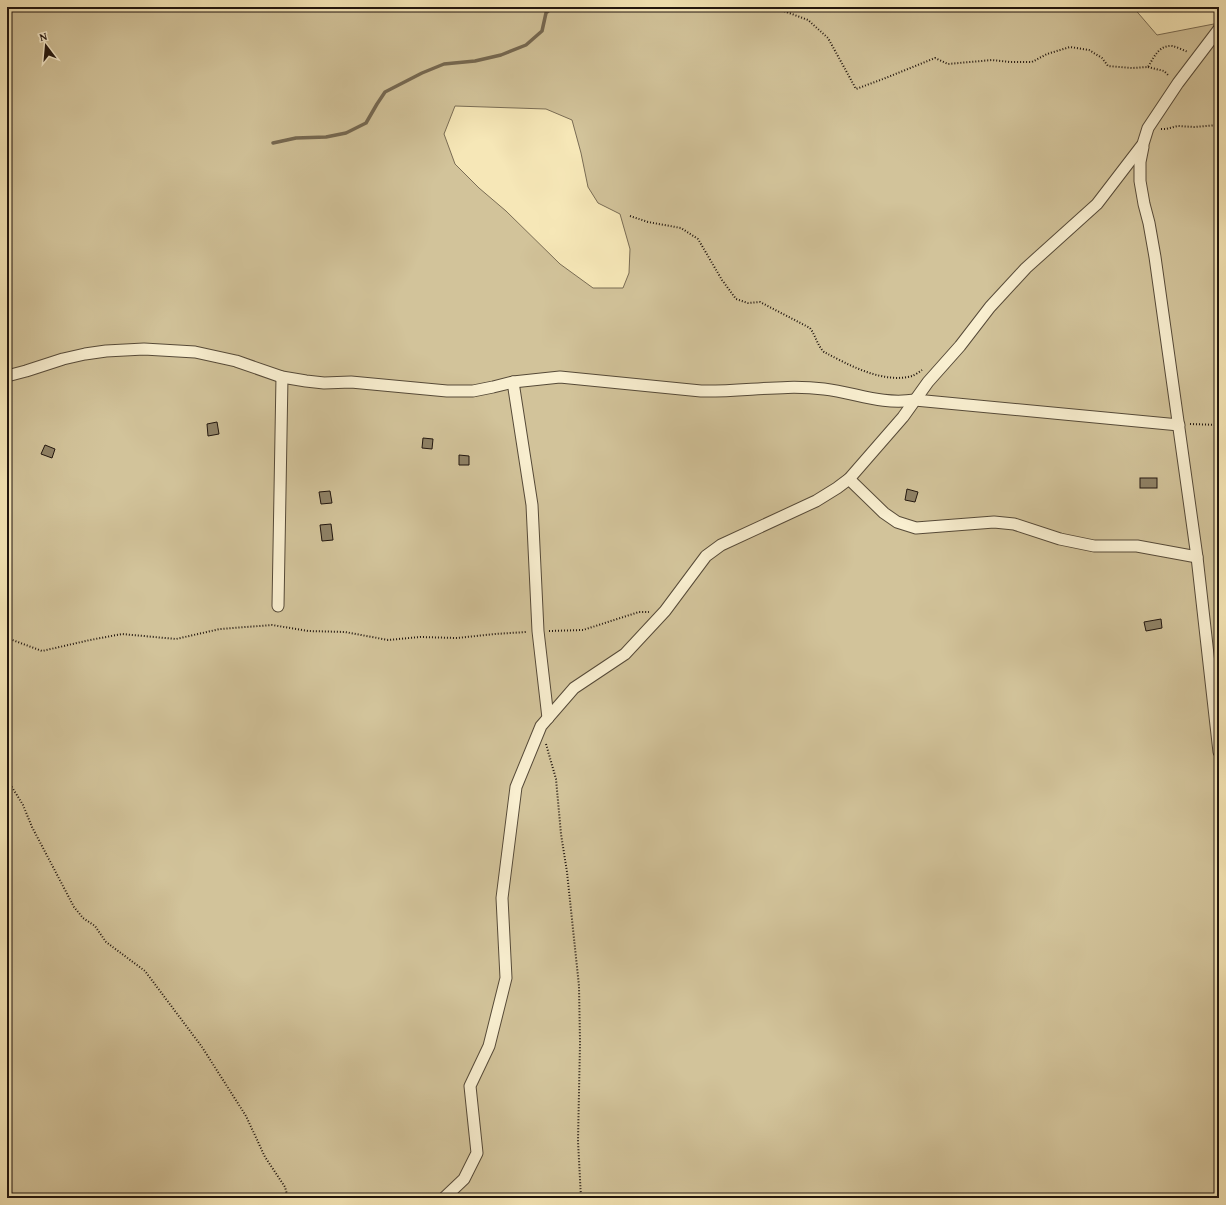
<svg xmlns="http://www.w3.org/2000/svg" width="1226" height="1205" viewBox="0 0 1226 1205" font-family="'Gentium Book Plus',serif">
  <rect width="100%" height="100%" fill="#f6e7b7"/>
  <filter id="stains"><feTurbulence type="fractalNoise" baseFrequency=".005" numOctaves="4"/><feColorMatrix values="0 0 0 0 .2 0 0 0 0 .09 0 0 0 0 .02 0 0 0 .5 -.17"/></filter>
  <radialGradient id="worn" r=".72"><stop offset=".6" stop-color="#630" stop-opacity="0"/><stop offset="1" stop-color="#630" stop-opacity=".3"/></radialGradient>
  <path fill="#d2c39a" stroke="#796c54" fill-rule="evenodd" d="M7 7H1133L1157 35 1219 23V1198H7ZM455 106 546 109 572 120 581 153 588 187 598 203 620 214 630 249 629 273 623 288H593L560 264 506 211 479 188 455 164 444 134Z"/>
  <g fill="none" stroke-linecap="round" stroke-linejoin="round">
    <path stroke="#756851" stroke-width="3.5" d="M273 143 296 138 326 137 346 133 366 123 377 104 385 92 422 73 444 64 475 61 501 55 526 45 542 31 546 13 553 7"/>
  </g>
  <g fill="#8f8266" stroke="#20150e">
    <path d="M217 422 219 434 208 436 207 424Z"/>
    <path d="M423 438 433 439 432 449 422 448Z"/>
    <path d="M45 445 55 449 52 458 41 454Z"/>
    <path d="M459 455 469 456V465H459Z"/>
    <rect x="1140" y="478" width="17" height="10"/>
    <path d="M907 489 918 492 915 502 905 500Z"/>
    <path d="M330 491 332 503 321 504 319 492Z"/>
    <path d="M331 524 333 540 322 541 320 525Z"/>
    <path d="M1161 619 1162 628 1146 631 1144 622Z"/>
  </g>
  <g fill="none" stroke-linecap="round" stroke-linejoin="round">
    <g stroke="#564a38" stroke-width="13">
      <g id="street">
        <path d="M1143 147 1140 162V181L1144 204 1149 223 1155 257 1197 557 1219 752"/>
        <path d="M7 376 26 371 63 359 85 354 106 351 144 349 195 352 236 361 282 377 306 381 324 383 351 382 447 391H473L493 387 513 382 560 377 701 391C742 392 783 384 824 389 857 393 880 405 915 400L1179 425"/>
        <path d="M513 382 532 505 538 631 548 718"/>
        <path d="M849 479 884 513 897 522 916 528 994 522 1014 524 1060 539 1094 546H1137L1197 557"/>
        <path d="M278 606 282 377"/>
        <path d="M444 1198 464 1179 477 1153 470 1086 489 1046 506 978 502 898 516 787 541 726 574 688 625 654 665 611 706 556 721 545 816 501 837 488 849 479 903 417 928 382 960 346 990 307 1026 268 1097 204 1143 144 1148 128 1178 83 1219 29"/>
      </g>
    </g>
    <g stroke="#20150e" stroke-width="2" stroke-dasharray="1 2" stroke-linecap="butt">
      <path d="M773 7 808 20 828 38 856 89 883 79 935 58 948 64 992 60 1010 62H1032L1047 54 1070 47 1089 50 1102 58 1108 66 1132 68 1148 67C1154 57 1159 45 1172 46 1177 47 1183 50 1188 52"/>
      <path d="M1148 67 1164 71 1169 76"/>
      <path d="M1161 129H1166L1178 126 1194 127 1219 125"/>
      <path d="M630 216 648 222 681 228 698 239 722 280 736 299 748 303 760 302 810 328C816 336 817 345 824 352 849 365 883 384 912 376 915 375 919 372 922 370"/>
      <path d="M1190 424 1219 425"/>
      <path d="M549 631 583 630 639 612H649"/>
      <path d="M7 638 42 651 90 640 122 634 176 639 220 629 272 625 308 631 345 632 388 640 420 637 457 638 495 634 526 632"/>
      <path d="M546 744 556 779 561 834 567 872 579 986 580 1043 578 1141 581 1198"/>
      <path d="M7 779 23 805 32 827 74 907 83 918 95 926 106 942 145 971 202 1047 246 1116 265 1157 285 1187 288 1198"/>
    </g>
    <use href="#street" stroke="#f9efd0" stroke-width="11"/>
  </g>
  <rect width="1226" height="1205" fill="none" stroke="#f6e7b7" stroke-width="24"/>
  <rect x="8" y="8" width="1210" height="1189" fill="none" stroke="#20150e" stroke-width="2"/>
  <rect x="12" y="12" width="1202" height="1181" fill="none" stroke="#20150e"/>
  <g transform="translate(46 46) rotate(344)" stroke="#f9efd0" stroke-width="3" paint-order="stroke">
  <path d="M0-3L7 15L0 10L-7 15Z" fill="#20150e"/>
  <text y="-6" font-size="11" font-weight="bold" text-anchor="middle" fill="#20150e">N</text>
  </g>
  <rect width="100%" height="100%" filter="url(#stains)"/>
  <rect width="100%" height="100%" fill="url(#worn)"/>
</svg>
